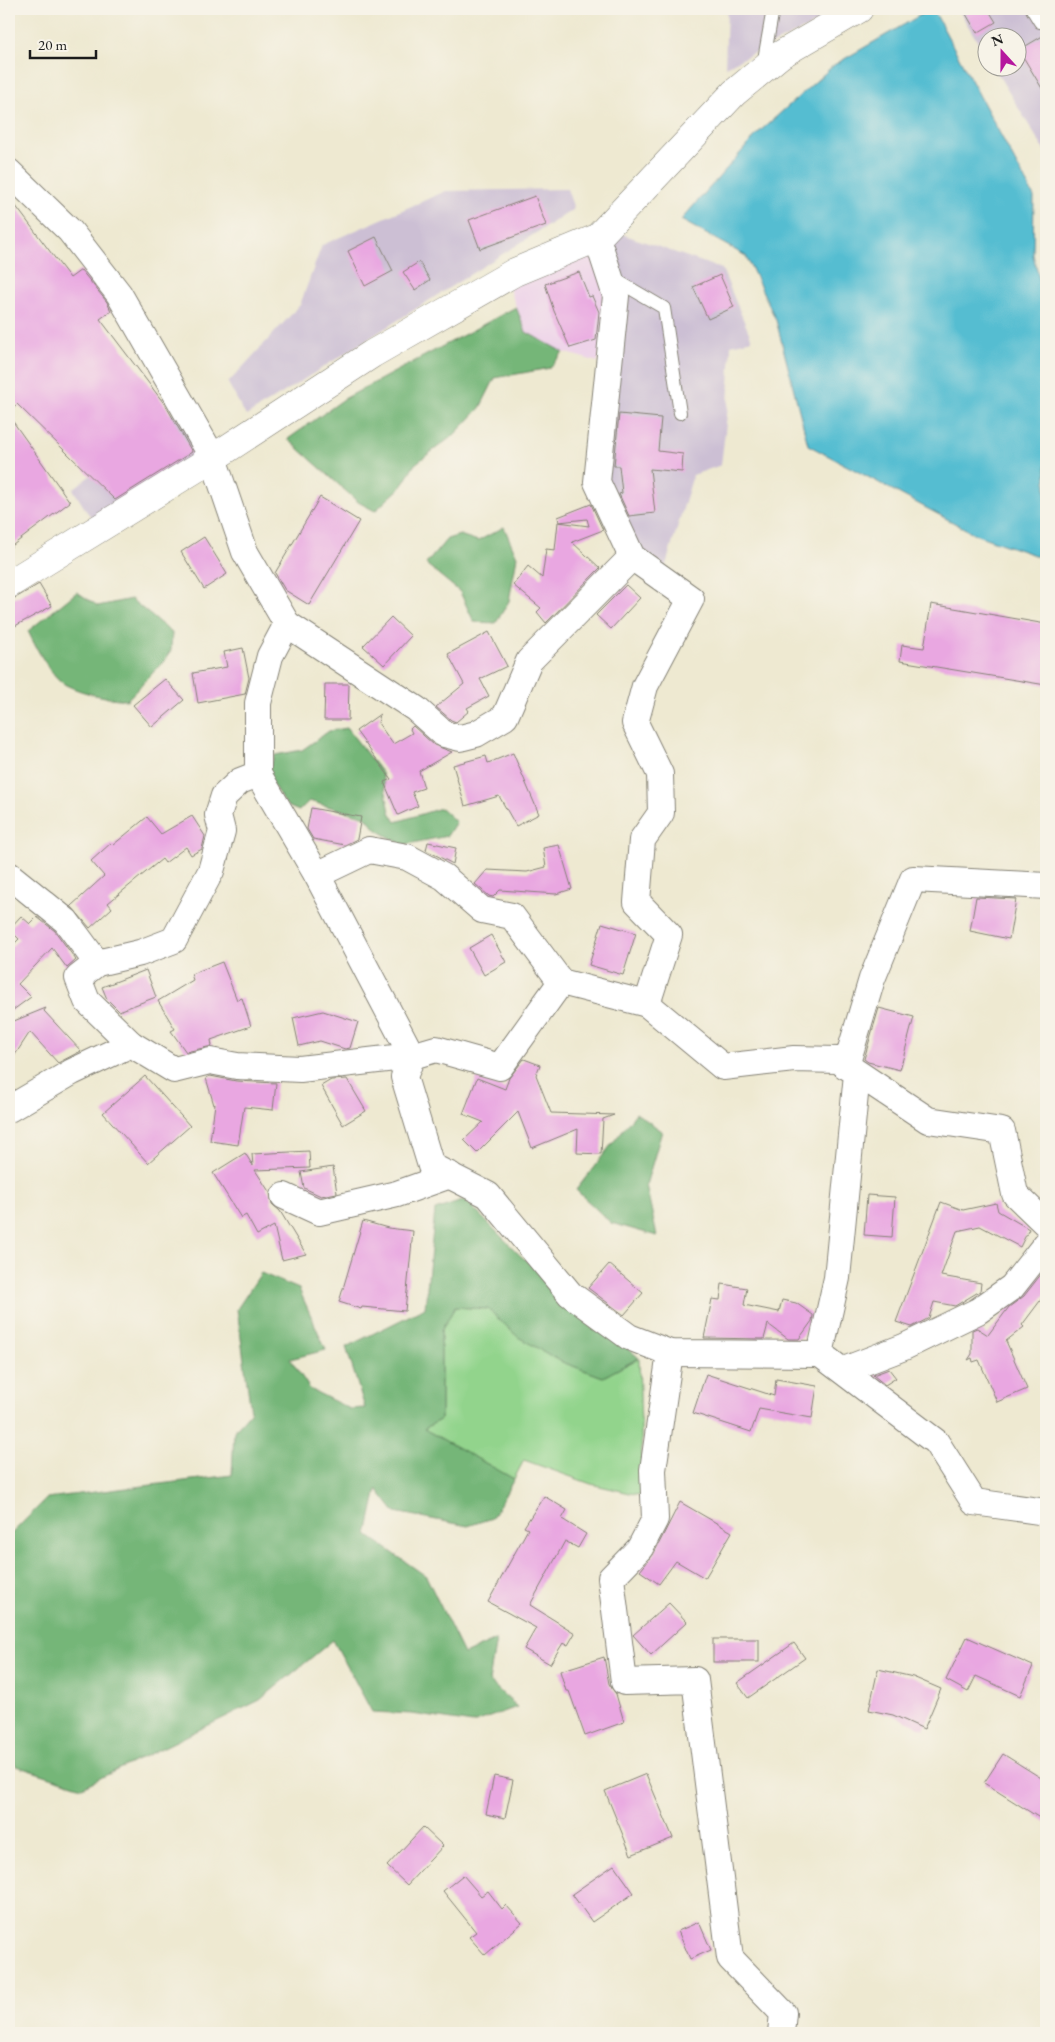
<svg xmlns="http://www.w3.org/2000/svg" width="1055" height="2042" viewBox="0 0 1055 2042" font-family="'EB Garamond',serif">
  <rect width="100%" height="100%" fill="#f7f3e8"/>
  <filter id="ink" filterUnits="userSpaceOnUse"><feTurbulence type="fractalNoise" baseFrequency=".02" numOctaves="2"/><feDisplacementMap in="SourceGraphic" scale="10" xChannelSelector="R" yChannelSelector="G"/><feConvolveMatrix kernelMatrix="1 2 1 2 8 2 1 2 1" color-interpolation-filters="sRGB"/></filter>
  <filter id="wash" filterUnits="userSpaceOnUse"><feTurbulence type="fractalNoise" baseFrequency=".0096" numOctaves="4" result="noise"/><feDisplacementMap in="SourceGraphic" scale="20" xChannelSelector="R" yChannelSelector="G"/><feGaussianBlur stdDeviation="1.12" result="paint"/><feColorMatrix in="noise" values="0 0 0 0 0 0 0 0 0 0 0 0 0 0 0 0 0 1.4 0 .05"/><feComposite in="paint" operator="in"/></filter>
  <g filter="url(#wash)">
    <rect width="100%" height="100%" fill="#eee9d1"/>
    <path fill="#edd1e9" d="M592 250 609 297 598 362 563 352 526 332 509 288Z"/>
    <g fill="#ccbfd4">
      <path d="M727 9H845L725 67Z"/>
      <path d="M958 9H1046V153L994 68H1018V38H988L987 57Z"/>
      <path d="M567 189 574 209 246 416 228 383 300 305 322 245 446 191Z"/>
      <path d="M622 234 722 269 752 340 731 345 728 406 721 465 693 475 665 568 635 548 605 482 623 293 592 250Z"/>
      <path d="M171 413 180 419 204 456 97 523 87 512 73 489Z"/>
    </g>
    <path fill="#92d48c" stroke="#577854" d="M455 1307 488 1309 518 1337 562 1362 603 1377 639 1358 643 1496 591 1484 524 1460 514 1479 424 1429 441 1419V1331Z"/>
    <g fill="#75b678" stroke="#48694a">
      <path d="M516 307 526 332 563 352 550 368 495 378 480 408 454 435 415 464 401 487 375 511 358 502 288 439 344 399Z"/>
      <path d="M504 527 517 557 509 601 496 623 474 622 460 592 426 564 447 539 460 535 478 541Z"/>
      <path d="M77 592 98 606 131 599 172 633 171 650 165 660 127 700C107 698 84 694 66 685 51 677 35 646 28 631Z"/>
      <path d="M347 728 382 773 390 812 396 822 441 808 456 822 447 836 403 845 377 830 366 817 309 801 299 811 287 806 266 775 275 755 302 750 329 731Z"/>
      <path d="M636 1113 662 1131 646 1185 657 1236 611 1223 576 1190Z"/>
      <path d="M465 1200 521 1256 639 1358 603 1377 562 1362 518 1337 488 1309 455 1307 441 1331V1419L424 1429 514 1479 492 1518 468 1526 395 1512 377 1489 367 1535 426 1576 464 1654 496 1640 489 1681 517 1707 473 1723 412 1714 372 1712 333 1640 260 1700 82 1787 16 1766 9 1747V1536L47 1498 232 1475 234 1431 251 1412 237 1309 261 1273 299 1289 326 1350 290 1359 310 1389 350 1409 365 1408 346 1347 425 1308 435 1210Z"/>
    </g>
    <path fill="#54bdd1" stroke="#386c76" d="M931 9H933L1034 197 1033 255 1046 305V559L977 535 808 445 776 320 746 256 681 220 758 133 834 65Z"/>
    <g id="blocks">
      <g fill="#e9a7e1">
        <path d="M963 9H988L996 22 977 33Z"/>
        <path d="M1046 34V95L1019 50Z"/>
        <path d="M535 196 546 225 480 249 469 220Z"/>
        <path d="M9 197 70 278 81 270 107 302 111 311 100 319 166 406 192 452 115 500 17 404 9 411Z"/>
        <path d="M376 237 393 271 365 286 348 251Z"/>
        <path d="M419 262 430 280 415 290 403 272Z"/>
        <path d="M579 272 589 297 592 296 599 312 596 340 570 348 554 311 545 284Z"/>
        <path d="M720 275 734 307 708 319 693 287Z"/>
        <path d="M619 414 661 418 658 451 683 454 682 472 650 469 655 513 629 516 619 494 622 493 619 466H614Z"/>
        <path d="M9 416 70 502 9 548Z"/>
        <path d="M320 497 359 521 309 605 285 590 275 573Z"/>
        <path d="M591 504 603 530 572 542 600 568 546 623 537 612 541 608 513 585 528 566 542 578 546 549 555 550 558 522 589 526 587 519 559 522 558 517Z"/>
        <path d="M204 537 227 574 204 589 181 552Z"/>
        <path d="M39 584 52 606 15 626 9 615V600L17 597Z"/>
        <path d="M626 585 640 598 611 629 596 615Z"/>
        <path d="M931 604 1046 624V685L900 661 902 645 924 648Z"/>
        <path d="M391 617 411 636 384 665 363 646Z"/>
        <path d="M489 632 507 666 480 679 489 696 467 708 469 711 456 722 451 720 436 707 464 684 448 654Z"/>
        <path d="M243 648 249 678 245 694 198 703 193 673 227 667 224 652Z"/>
        <path d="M165 679 184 700 152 727 133 705Z"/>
        <path d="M325 684H349L348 720H324Z"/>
        <path d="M380 714 378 723 393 744 412 733 410 729 413 726 434 745 452 752 419 771 424 788 412 792 418 806 398 815 384 782 391 779 356 731Z"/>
        <path d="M513 753 539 814 516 826 499 796 465 806 453 765 486 756 488 763Z"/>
        <path d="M311 808 361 817 357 839 345 845 313 839 307 829Z"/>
        <path d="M192 816 205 836 202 849 191 855 186 847 165 863 162 859 108 903 112 908 90 928 71 906 104 876 91 861 111 843 113 845 147 817 161 834Z"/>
        <path d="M428 842 456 848 453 864 426 850Z"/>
        <path d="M559 845 572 889 556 894 500 890 493 897 489 896 475 884 487 870 527 872 546 867 543 848Z"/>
        <path d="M976 897 1016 899 1009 939 970 931Z"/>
        <path d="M21 916 30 924 37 917 55 931 76 960 67 968 52 948 18 984 31 997 9 1013V949L19 939 9 929Z"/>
        <path d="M602 923 636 933 623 975 589 965Z"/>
        <path d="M491 935 506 962 484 975 469 948Z"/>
        <path d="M222 962 237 1000 242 998 251 1026 211 1040 212 1046 186 1052 171 1031 175 1029 158 1001 193 980 191 974Z"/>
        <path d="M146 970 156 997 119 1011 107 999 102 987Z"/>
        <path d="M46 1008 44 1011 81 1051 58 1063 30 1032 9 1064V1023Z"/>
        <path d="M879 1008 914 1017 900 1070 868 1062 864 1059Z"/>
        <path d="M323 1011 358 1022 350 1048 345 1049 320 1041 299 1046 293 1018Z"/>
        <path d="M524 1059 540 1065 536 1075 551 1113 614 1115 603 1119 601 1154 577 1153 578 1129 532 1148 518 1112 477 1153 464 1140 483 1122 463 1114 477 1078 505 1089 509 1078Z"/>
        <path d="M145 1076 190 1126 148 1163 103 1113Z"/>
        <path d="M210 1076 236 1081 276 1083 273 1110 244 1107 238 1145 210 1141 215 1104 214 1105 206 1078Z"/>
        <path d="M347 1079 366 1111 343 1125 321 1086 331 1080Z"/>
        <path d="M309 1151 310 1168 255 1170 270 1193 272 1204 280 1211 306 1254 282 1260 274 1226 257 1235 246 1215 241 1218 213 1173 245 1153 253 1166 252 1154Z"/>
        <path d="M333 1167 337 1193 321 1196 304 1188 301 1172Z"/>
        <path d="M867 1195 895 1197 892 1237 864 1235Z"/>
        <path d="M941 1202 963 1210 996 1203 998 1211 1029 1229 1020 1247 980 1226 957 1231 941 1276 981 1283 980 1291 955 1306 934 1302 929 1318 912 1327 896 1322Z"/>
        <path d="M363 1221 388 1228 413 1231 405 1311 362 1307 361 1309 339 1302Z"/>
        <path d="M609 1264 643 1293 624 1315 588 1288Z"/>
        <path d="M1046 1268V1293L1022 1325 1024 1327 1006 1341 1027 1389 997 1402 979 1360 973 1362 972 1358 968 1360 972 1354V1330L977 1328 988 1335 1009 1307 1024 1296Z"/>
        <path d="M722 1284 747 1288 744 1305 779 1312 782 1300 796 1303 813 1315 812 1321 799 1339H788L768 1324 764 1339 704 1338 712 1299 720 1300Z"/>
        <path d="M889 1369 896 1378 885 1385 873 1375Z"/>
        <path d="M706 1374 774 1396 776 1379 817 1386 812 1418 759 1409 751 1432 693 1413Z"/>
        <path d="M544 1496 567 1510 562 1519 586 1534 578 1548 565 1541 530 1605 575 1633 568 1645 563 1643 550 1664 524 1649 536 1628 488 1602 528 1529 524 1527Z"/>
        <path d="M680 1502 732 1532 705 1578 676 1561 659 1584 640 1571 653 1555Z"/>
        <path d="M669 1603 687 1622 651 1655 633 1635Z"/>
        <path d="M967 1637 1033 1666 1020 1696 976 1676 968 1692 946 1680Z"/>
        <rect x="713" y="1639" width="46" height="23"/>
        <path d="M794 1643 805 1658 748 1698 737 1683Z"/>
        <path d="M604 1657 609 1684 616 1694 624 1722 585 1736 569 1691H566L560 1671Z"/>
        <path d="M878 1669 913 1677 941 1689 924 1729 893 1715 869 1710Z"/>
        <path d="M1003 1754 1046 1781V1822L984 1783Z"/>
        <path d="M646 1774 673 1838 631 1855 605 1791Z"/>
        <path d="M494 1776 513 1780 505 1818 486 1814Z"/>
        <path d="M423 1827 443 1846 407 1885 387 1866Z"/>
        <path d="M614 1865 634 1893 592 1922 572 1894Z"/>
        <path d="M463 1875 481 1896 488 1891 502 1909 506 1905 522 1923 485 1955 469 1937 476 1932 443 1891Z"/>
        <path d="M699 1922 711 1950 690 1959 678 1931Z"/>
      </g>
    </g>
  </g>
  <g filter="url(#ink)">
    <use href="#blocks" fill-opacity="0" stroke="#858276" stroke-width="1"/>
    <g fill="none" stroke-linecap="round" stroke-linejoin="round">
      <g stroke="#858276" stroke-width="14">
        <g id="lane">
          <path d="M1032 9 1040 22"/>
          <path d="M763 65 773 9"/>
          <path d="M611 277 664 308 680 413"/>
        </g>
      </g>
      <g stroke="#858276" stroke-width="28">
        <g id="street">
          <path d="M9 172 70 231 119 294 213 458 245 552 287 624 270 656 258 703V774L317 875 412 1056 404 1077 431 1166 488 1195 570 1294 629 1337 670 1353 820 1354 936 1442 974 1502 1046 1512"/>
          <path d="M597 238 616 296 597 482 632 557 691 599 645 686 635 723 660 774 661 813 642 840 637 902 669 935 647 1004 723 1067 794 1059 838 1060 928 1120 1002 1131 1015 1194 1046 1224"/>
          <path d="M287 624 416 709 444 734 460 738 476 734 505 717 529 661 632 557"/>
          <path d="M258 774 240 781 224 796 218 815 222 831 211 871 174 940 140 953 97 963 78 978 87 1001 131 1044 174 1070 210 1061 237 1066 300 1069 412 1056 436 1049 500 1067 561 982"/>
          <path d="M9 875 66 921 97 963"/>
          <path d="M317 875 369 850 407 857 444 877 482 910 512 916 561 982 647 1004"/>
          <path d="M846 1066 872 979 913 879 1046 886"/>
          <path d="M9 1109 72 1072 131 1044"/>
          <path d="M284 1196 319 1212 397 1194 450 1175"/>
          <path d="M670 1353 653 1470 655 1519 640 1548 611 1578 624 1682 695 1680 730 1958 783 2013 781 2033"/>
          <path d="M820 1354 837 1278 857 1074"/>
          <path d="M844 1370 904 1347 978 1311 1012 1287 1046 1244"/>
        </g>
      </g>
      <g stroke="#858276" stroke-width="29">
        <path id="secondary" d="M9 584 213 458 372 354 515 272 597 238 734 93 780 55 859 9"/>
      </g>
      <use href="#lane" stroke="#fff" stroke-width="12"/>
      <use href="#street" stroke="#fff" stroke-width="26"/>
      <use href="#secondary" stroke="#fff" stroke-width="28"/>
    </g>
  </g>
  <rect width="1055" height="2042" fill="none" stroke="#f7f3e8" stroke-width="30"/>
  <g transform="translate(1002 52) rotate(339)"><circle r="24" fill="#f7f3e8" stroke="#9f9d96"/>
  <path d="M0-4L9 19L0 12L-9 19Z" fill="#b5179e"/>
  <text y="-8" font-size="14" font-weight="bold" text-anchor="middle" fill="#1c1c1c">N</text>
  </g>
  <path d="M30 50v8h66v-8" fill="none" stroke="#1c1c1c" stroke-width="2.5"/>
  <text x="38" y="50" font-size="15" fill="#1c1c1c" stroke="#f7f3e8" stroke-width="4" paint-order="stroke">20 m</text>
</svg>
